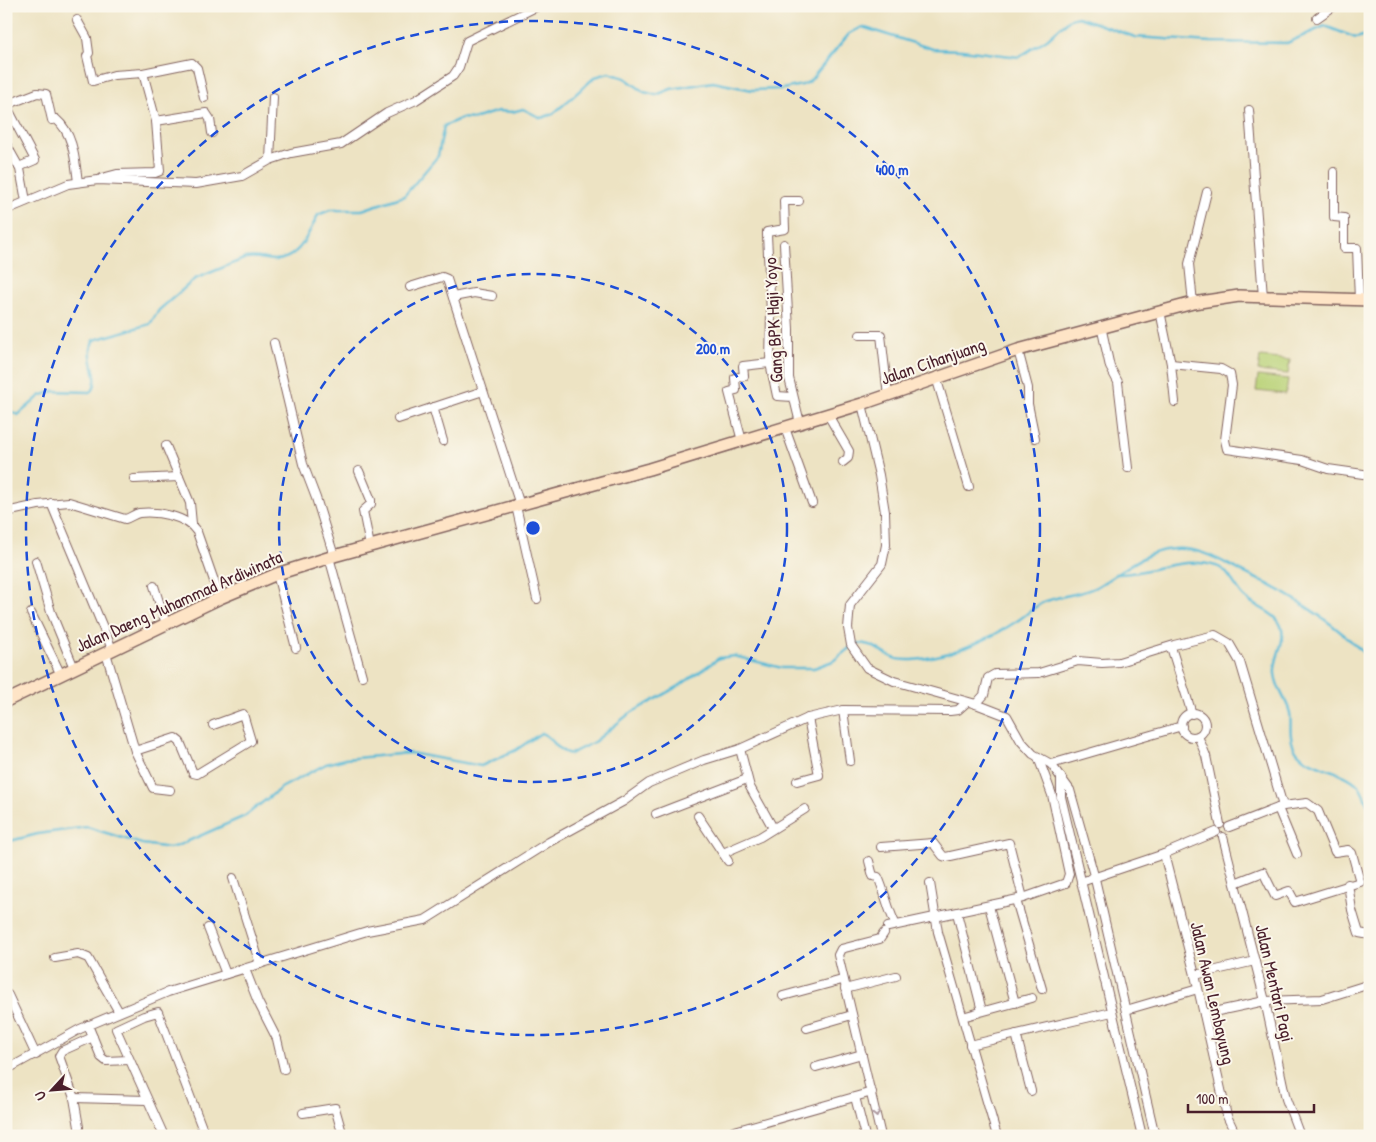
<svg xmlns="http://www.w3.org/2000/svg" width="1376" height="1142" viewBox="0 0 1376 1142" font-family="'Patrick Hand',sans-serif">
  <rect width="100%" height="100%" fill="#fbf7ec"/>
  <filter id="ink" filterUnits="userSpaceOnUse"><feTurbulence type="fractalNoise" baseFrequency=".02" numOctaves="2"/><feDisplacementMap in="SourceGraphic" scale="10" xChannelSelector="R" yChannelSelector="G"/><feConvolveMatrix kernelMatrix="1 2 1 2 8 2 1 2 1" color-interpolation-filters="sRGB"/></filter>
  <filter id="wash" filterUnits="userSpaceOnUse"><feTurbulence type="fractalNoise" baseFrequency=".0096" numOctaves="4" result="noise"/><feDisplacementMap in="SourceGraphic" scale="20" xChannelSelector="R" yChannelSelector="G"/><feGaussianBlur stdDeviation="1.12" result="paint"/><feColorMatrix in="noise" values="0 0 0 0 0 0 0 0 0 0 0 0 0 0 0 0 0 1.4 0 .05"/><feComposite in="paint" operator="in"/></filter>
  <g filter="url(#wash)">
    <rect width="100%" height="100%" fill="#ede3c3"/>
    <g fill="#b9d277" stroke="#827851">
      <path d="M1260 357 1290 360 1288 374 1258 371Z"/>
      <path d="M1258 376 1288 379 1286 394 1256 391Z"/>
    </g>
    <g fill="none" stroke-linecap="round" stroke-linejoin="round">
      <g stroke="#58bad7" stroke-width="2.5">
        <path d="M6 409 18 415 40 396 53 391 90 392 93 390C101 374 84 357 94 340L150 324 159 310 195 279 246 258C256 256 263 259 273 260 299 261 308 234 318 215L330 210H362L404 196 438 156 444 126 462 118 473 119 498 111 512 112 523 109 541 118 553 114 595 77 609 73 625 78 644 92 656 95 671 89 713 82 752 90 782 89 802 85 809 82 849 34 862 27 933 49 962 50 1019 57 1047 39 1070 19 1078 17 1135 37 1211 42 1287 43 1325 26 1356 38 1370 34"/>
        <path d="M1115 574C1148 575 1182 555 1216 566 1229 570 1234 586 1243 596 1253 607 1275 611 1281 626 1287 642 1273 658 1275 674 1276 688 1287 700 1290 713 1292 724 1288 736 1294 747 1304 768 1342 768 1358 785 1363 791 1366 802 1370 809"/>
        <path d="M6 842 38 834 87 827 142 844 169 848 177 846 245 816 281 788 326 764 345 759 410 753 481 766 516 750 541 733C554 737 554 750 570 754L594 742 629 714 679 686 719 658 734 656 782 668H814L833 661 856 643C877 643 880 654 897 659 906 661 919 660 927 658 960 652 990 639 1017 621 1026 615 1033 608 1042 603 1058 595 1079 596 1096 587 1125 571 1148 546 1184 549 1210 551 1230 567 1253 577 1292 595 1341 627 1370 660"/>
      </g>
    </g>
  </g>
  <g filter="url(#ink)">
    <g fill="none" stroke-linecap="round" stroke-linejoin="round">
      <g stroke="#836460" stroke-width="10">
        <g id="street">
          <path d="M1317 18 1334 6"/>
          <path d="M77 20 87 38 89 53 87 56 93 81 114 75 143 73 192 63 197 68 204 98"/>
          <path d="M6 105 37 93 46 94 52 120 56 119C74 134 75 161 78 182"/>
          <path d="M6 105 35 160 19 167"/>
          <path d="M1249 110 1263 297"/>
          <path d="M156 121 206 113 210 119 212 133"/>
          <path d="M6 144 20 169 26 201"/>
          <path d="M270 160 273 97"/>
          <path d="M1334 172V217L1344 218V248H1357L1359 300"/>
          <path d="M102 178 117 174 155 173 160 171 156 121 143 73"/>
          <path d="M6 210 68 184 98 180 196 184 242 176 270 160 291 153 341 144 387 113 416 100 453 76 459 67 467 41 538 6"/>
          <path d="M784 244 789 329V378L800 423"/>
          <path d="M410 287 442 277 447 279 520 505"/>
          <path d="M453 297 474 293 492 296"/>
          <path d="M1193 303 1189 264 1207 192"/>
          <path d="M1160 311 1171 364 1175 402"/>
          <path d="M1101 326 1110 367 1118 382 1128 468"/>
          <path d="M860 335H881L888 396"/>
          <path d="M274 343 303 464 316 498 334 556"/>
          <path d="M1018 350 1028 388V404L1035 438"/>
          <path d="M1171 364 1221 369 1230 374 1232 385 1225 440 1227 449 1302 460 1328 469 1370 475"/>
          <path d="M936 377 969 487"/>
          <path d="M793 397 777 396 770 363 771 312 767 235V232L785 229 784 201H799"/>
          <path d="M862 404 879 475 885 512 886 545 882 564 850 605 848 628 851 645 867 668 894 681 976 704 1007 716 1021 741 1033 754 1051 764 1070 790 1095 879 1155 1136"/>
          <path d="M433 407 443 441"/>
          <path d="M828 415 849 451 848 458 843 462"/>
          <path d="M398 419 483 391"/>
          <path d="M785 428 812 503"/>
          <path d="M742 441 729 392 736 390 735 378 744 376 743 366 770 363"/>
          <path d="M166 446 190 503 192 524"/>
          <path d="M359 471 371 500V504L363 511 370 546"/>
          <path d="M134 479 179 477"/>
          <path d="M51 503 112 649"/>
          <path d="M516 506 537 599"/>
          <path d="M6 512 38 505 69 502 125 519C130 518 134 514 139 513 157 511 187 516 197 532L220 598"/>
          <path d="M329 557 362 676"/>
          <path d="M36 561 51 612 74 668"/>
          <path d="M277 574 296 648"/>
          <path d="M154 586 166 624"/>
          <path d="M31 613 61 675"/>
          <path d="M1171 647 1192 714"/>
          <path d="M106 653 135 751 153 788 170 790"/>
          <path d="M976 704 984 695 988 678 995 674 1039 673 1078 661 1102 663 1119 662 1174 645 1215 635 1229 643 1240 662 1283 806"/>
          <path d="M843 710 850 761"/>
          <circle cx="1193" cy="725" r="12"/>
          <path d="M1198 736 1206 756 1220 824"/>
          <path d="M740 749 750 787 773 828"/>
          <path d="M135 751 175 738 180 742 193 773 197 774 251 741 243 714 213 725"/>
          <path d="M1051 764 1182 726"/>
          <path d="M1061 777V797L1142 1136"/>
          <path d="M797 781 819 775 808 718"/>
          <path d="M1278 808 1297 854"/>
          <path d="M656 814 747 779"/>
          <path d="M698 816 728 861"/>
          <path d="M1229 827 1283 806 1307 803 1318 811 1335 852 1348 850 1352 853 1360 882 1295 902 1289 891 1275 896 1263 872 1235 883"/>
          <path d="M1223 837 1265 1001 1286 1099 1300 1136"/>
          <path d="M881 847 933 843 943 856 946 857 1009 843 1023 898"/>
          <path d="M723 853 760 837 805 809"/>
          <path d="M1164 854 1195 975 1227 1116 1234 1131 1239 1136"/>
          <path d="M869 861 873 876 878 877C885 892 888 910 896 925"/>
          <path d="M233 878 260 964"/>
          <path d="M1081 882 1164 854 1216 832"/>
          <path d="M930 883 938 932 997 1136"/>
          <path d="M1348 884 1352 910 1359 933 1370 935"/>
          <path d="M1016 900 1042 989"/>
          <path d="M989 906 1015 1003"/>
          <path d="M957 913 982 1011"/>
          <path d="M888 927 1023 898 1066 883 1069 874 1052 795 1038 757"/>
          <path d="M208 928 226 974"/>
          <path d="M55 958 78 954 88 958 119 1012"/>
          <path d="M245 969 258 1002 277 1039 284 1069"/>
          <path d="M1195 975 1255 961"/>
          <path d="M845 989 896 976"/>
          <path d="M8 995 36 1055"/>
          <path d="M783 996 842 980"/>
          <path d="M1126 1010 1198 989"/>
          <path d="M1204 1014 1265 1001 1322 999 1370 984"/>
          <path d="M966 1016 1032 998"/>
          <path d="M88 1025 101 1057 106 1061 129 1060"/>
          <path d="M807 1028 852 1015"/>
          <path d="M1016 1034 1031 1091"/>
          <path d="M970 1045 1112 1012"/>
          <path d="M816 1067 862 1054"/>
          <path d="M6 1070 80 1029 168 992 367 931 425 920 549 842 624 801 649 783 704 760 740 749 808 718 843 710 950 711 958 710 967 702"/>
          <path d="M855 1097 865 1136"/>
          <path d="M74 1098 147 1100"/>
          <path d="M303 1113 335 1108 343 1136"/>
          <path d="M79 1127 74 1098 59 1056 62 1051 93 1037"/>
          <path d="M164 1136 116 1029 144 1016 158 1012 204 1133"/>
          <path d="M185 1136 204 1133 225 1136"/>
          <path d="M717 1136 872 1092"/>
          <path d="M881 1136 838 955 841 949 880 939 884 933"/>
        </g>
      </g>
      <g stroke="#836460" stroke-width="14">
        <path id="secondary" d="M6 701 220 598 277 574 334 556 649 469 862 404 1018 350 1193 303 1239 296 1370 300"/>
      </g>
      <use href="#street" stroke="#fff" stroke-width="8"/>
      <use href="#secondary" stroke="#fee4c6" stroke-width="11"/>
    </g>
    <defs><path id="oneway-chevron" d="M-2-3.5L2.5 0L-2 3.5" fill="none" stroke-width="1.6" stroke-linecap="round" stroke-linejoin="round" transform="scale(1.25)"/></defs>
    <use stroke="#ae9aa0" href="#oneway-chevron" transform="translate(876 1114) rotate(78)"/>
  </g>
  <g fill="none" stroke="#1d4ed8" stroke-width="2.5" stroke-dasharray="9 6">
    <circle cx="533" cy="528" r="254"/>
    <circle cx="533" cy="528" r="507"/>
  </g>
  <g text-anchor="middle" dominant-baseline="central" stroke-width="4" stroke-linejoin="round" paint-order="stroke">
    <g font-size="18" fill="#4a1f2b" stroke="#fbf7ec">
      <text transform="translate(773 320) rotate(-93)">Gang BPK Haji Yoyo</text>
      <text transform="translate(933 361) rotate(-19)">Jalan Cihanjuang</text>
      <text transform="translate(179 601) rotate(-24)">Jalan Daeng Muhammad Ardiwinata</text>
      <text transform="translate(1275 983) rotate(77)">Jalan Mentari Pagi</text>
      <text transform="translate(1213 993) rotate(77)">Jalan Awan Lembayung</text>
    </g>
  </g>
  <circle cx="533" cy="528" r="8" fill="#1d4ed8" stroke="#fbf7ec" stroke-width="2.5"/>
  <g font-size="15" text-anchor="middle" font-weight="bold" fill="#1d4ed8" stroke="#fbf7ec" stroke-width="4" stroke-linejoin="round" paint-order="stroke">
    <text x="892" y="175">400 m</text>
    <text x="713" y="354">200 m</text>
  </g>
  <rect width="1376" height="1142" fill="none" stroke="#fbf7ec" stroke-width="25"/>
  <g transform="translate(52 1090) rotate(244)" stroke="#fbf7ec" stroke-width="4" paint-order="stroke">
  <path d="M0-4L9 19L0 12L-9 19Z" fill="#4a1f2b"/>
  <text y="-8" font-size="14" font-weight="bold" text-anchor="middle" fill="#4a1f2b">U</text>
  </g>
  <path d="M1188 1104v8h126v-8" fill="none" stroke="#4a1f2b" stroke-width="2.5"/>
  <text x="1196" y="1104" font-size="15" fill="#4a1f2b" stroke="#fbf7ec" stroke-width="4" paint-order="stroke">100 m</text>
</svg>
